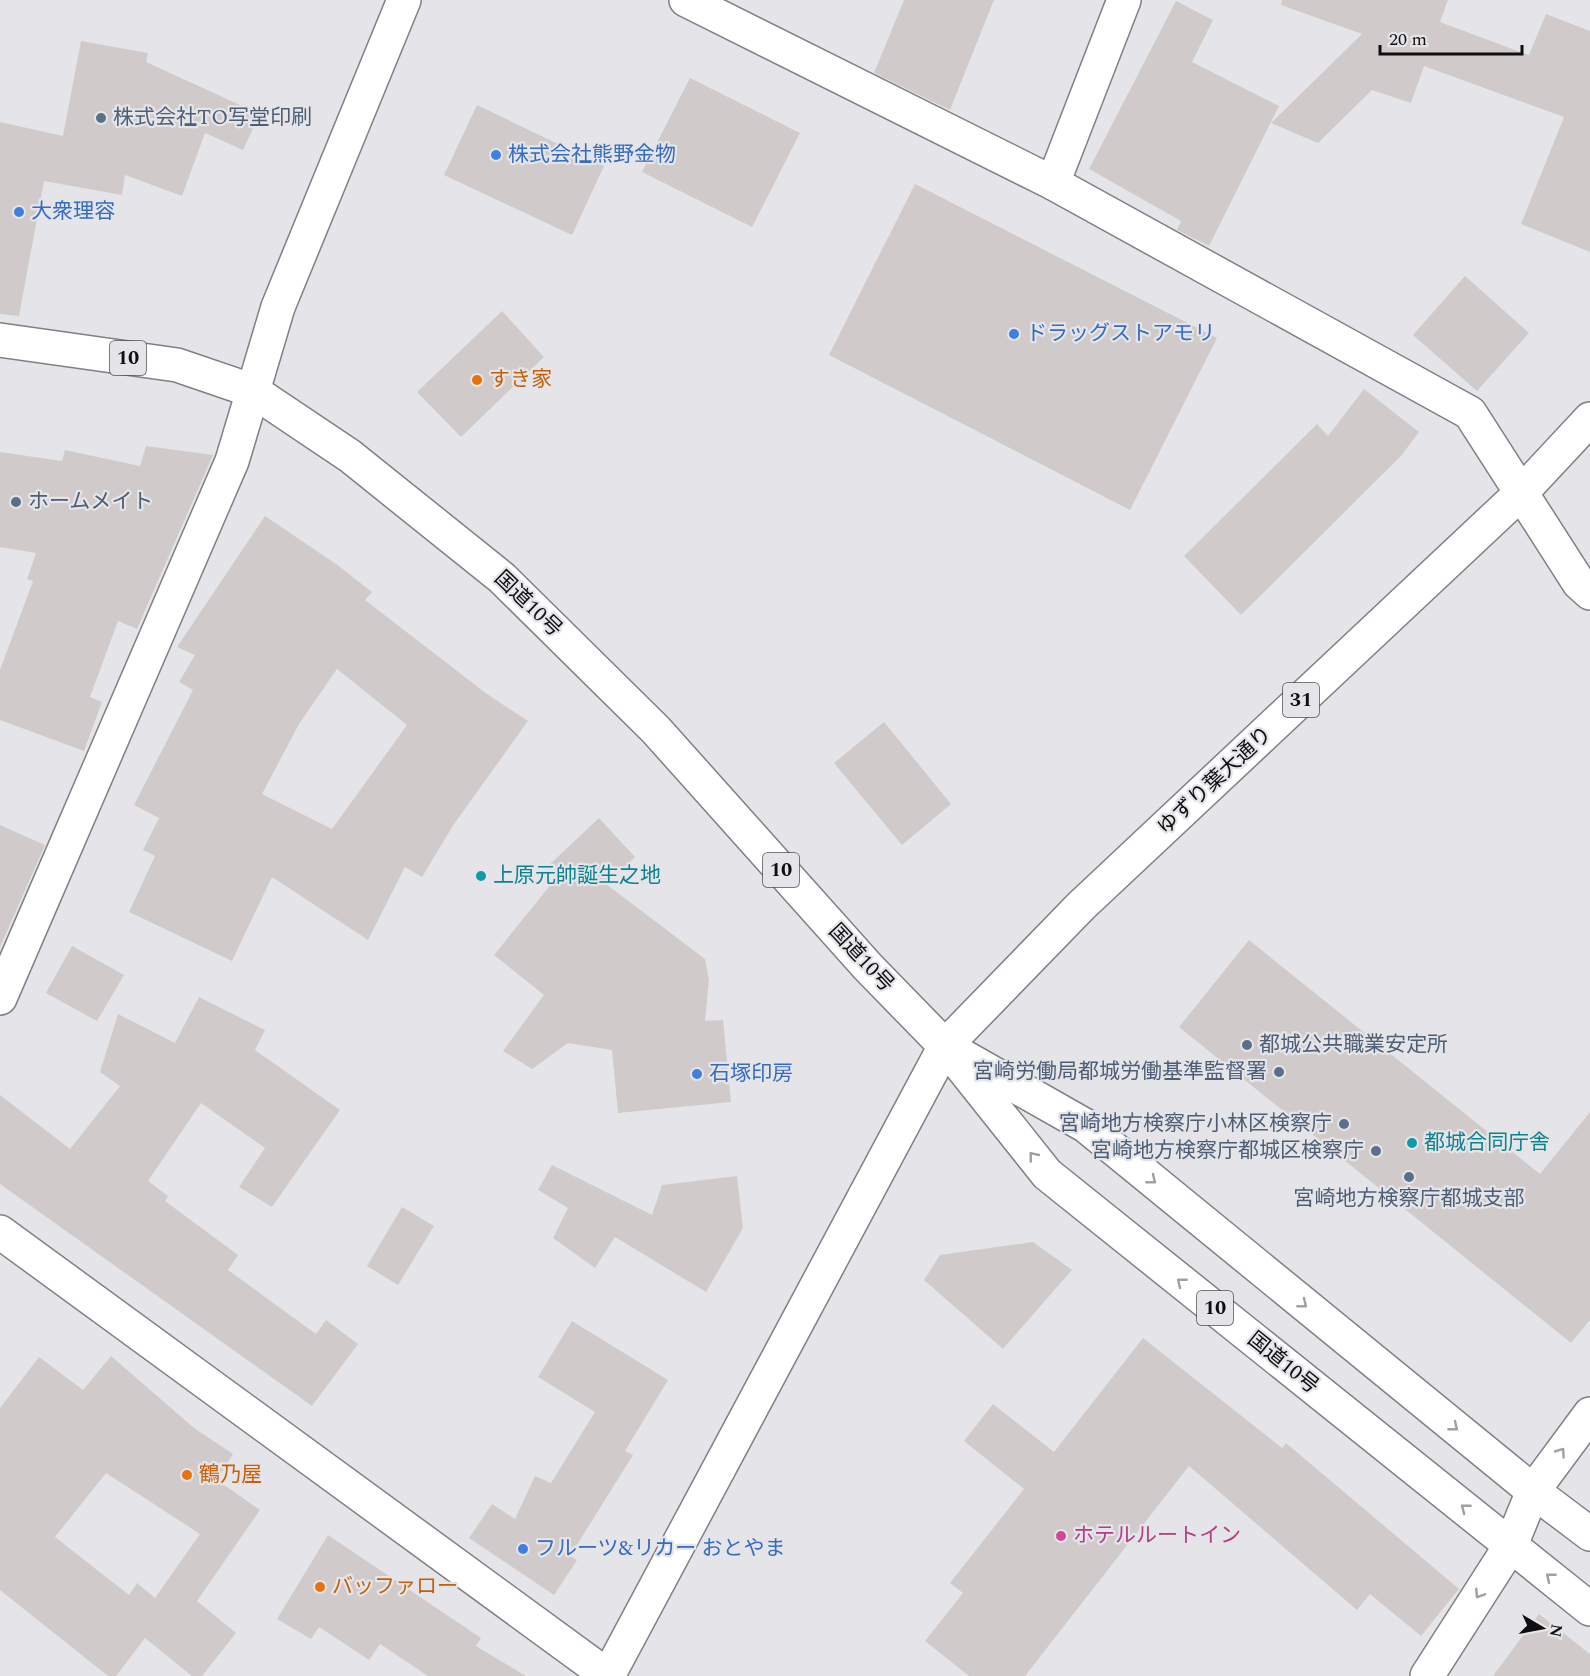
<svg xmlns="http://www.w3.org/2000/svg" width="1590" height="1676" viewBox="0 0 1590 1676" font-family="Spectral,'Noto Sans JP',serif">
  <rect width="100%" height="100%" fill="#e5e5e9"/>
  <g fill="#d0cbca" fill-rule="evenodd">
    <path d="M904 0H994L950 110 874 73Z"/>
    <path d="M1282 0H1448L1440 22 1529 55 1546 14 1590 31V252L1521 224 1564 117 1424 66 1411 103 1372 90 1318 143 1271 123 1362 34 1281 5Z"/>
    <path d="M1176 1 1213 20 1192 62 1279 106 1209 246 1177 230 1181 221 1089 169Z"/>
    <path d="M81 41 148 53 146 62 260 114 243 150 205 133 182 196 125 175 122 195 44 181 19 316 0 314V122L63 136Z"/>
    <path d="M690 78 800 133 752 227 642 172Z"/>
    <path d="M477 105 604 166 572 235 444 175Z"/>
    <path d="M915 184 1217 338 1130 510 829 355Z"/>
    <path d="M1465 276 1529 333 1477 391 1413 335Z"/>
    <path d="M502 311 544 357 461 437 417 392Z"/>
    <path d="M1364 389 1419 432 1401 456 1241 615 1184 556 1317 424 1328 436Z"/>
    <path d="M146 446 213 455 137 629 118 621 90 697 102 702 84 751 0 720V670L33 581 27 579 36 553 0 547V452L62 461 65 450 140 466Z"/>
    <path d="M265 516 336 564 372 592 365 600 487 694 528 721 454 824 422 877 405 867 368 940 272 877 232 961 129 912 155 856 143 850 159 818 134 805 193 690 179 682 195 655 177 647ZM337 669 407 725 332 829 262 794 299 724Z"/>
    <path d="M884 722 951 804 902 845 834 763Z"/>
    <path d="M599 818 635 857 606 884 705 959 709 980 705 1021 723 1020 731 1102 618 1113 612 1050 568 1043 532 1069 503 1051 544 995 494 955 556 878 546 868Z"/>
    <path d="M0 825 45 845 0 947Z"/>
    <path d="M1249 940 1540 1174 1590 1112V1320L1571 1343 1179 1027Z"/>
    <path d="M72 946 124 975 97 1021 46 993Z"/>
    <path d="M199 997 265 1030 255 1050 340 1110 272 1207 239 1187 265 1148 201 1103 148 1181 168 1196 165 1201 238 1255 228 1270 316 1334 326 1320 358 1344 312 1406 0 1184V1095L70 1149 120 1086 100 1072 118 1014 175 1043Z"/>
    <path d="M552 1165 652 1215 662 1185 737 1176 743 1228 706 1292 615 1237 595 1268 553 1238 568 1208 538 1190Z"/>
    <path d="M402 1207 434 1226 398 1285 367 1266Z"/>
    <path d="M1033 1242 1072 1270 1003 1349 924 1280 940 1255Z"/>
    <path d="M572 1321 668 1380 625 1451 633 1455 570 1556 577 1560 554 1595 469 1538 492 1504 515 1519 535 1476 551 1483 595 1412 538 1377Z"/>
    <path d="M1143 1338 1282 1448 1286 1443 1459 1589 1421 1636 1370 1594 1357 1610 1189 1466 1025 1676H969L925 1641 963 1593 950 1583 1024 1489 964 1441 993 1404 1054 1452Z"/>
    <path d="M111 1356 194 1428 233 1454 217 1480 260 1510 197 1601 236 1633 202 1676H192L145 1638 116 1676H108L0 1590V1408L39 1357 83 1390ZM106 1473 200 1534 155 1598 137 1583 129 1595 55 1537Z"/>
    <path d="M328 1535 481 1638 476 1646 526 1676H428L380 1644 369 1660 319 1627 311 1639 277 1619Z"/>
    <path d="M1539 1614 1590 1654V1676H1493Z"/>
  </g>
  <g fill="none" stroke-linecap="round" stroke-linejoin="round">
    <g stroke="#808084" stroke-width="36">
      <g id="minor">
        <path d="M686 0 1053 183 1470 413 1579 583 1590 593"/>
        <path d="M1053 183 1124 0"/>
        <path d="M0 998 232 461 253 391"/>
        <path d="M0 1232 608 1676"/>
        <path d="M1427 1676 1511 1545 1533 1491 1590 1414"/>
      </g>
    </g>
    <g stroke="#808084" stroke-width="36">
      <g id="tertiary">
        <path d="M253 391 278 307 404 0"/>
        <path d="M608 1676 945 1046"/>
      </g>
    </g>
    <g stroke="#808084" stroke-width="36">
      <path id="primary" d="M945 1046 1081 906 1521 493 1590 419"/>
    </g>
    <g stroke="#808084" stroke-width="36">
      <g id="trunk">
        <path d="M0 340 177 365 253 391 350 456 502 578 656 730 868 967 945 1046 1047 1174 1590 1609"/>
        <path d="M959 1054 1086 1126 1533 1491 1590 1534"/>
      </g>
    </g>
    <use href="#minor" stroke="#fff" stroke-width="33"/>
    <use href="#tertiary" stroke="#fff" stroke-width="33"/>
    <use href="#primary" stroke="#fff" stroke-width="33"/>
    <use href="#trunk" stroke="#fff" stroke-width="33"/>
  </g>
  <defs><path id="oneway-chevron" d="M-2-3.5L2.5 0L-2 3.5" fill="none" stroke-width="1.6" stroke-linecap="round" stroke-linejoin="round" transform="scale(1.5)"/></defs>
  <g stroke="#9f9f9f">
    <use href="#oneway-chevron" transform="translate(1033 1156) rotate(-129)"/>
    <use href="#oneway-chevron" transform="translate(1152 1180) rotate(39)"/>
    <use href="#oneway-chevron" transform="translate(1181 1282) rotate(-141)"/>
    <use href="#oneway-chevron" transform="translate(1303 1304) rotate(39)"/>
    <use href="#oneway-chevron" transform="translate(1454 1427) rotate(39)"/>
    <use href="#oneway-chevron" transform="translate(1561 1452) rotate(-55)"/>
    <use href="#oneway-chevron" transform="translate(1465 1508) rotate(-142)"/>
    <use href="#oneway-chevron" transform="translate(1550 1577) rotate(-141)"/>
    <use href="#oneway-chevron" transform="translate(1479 1594) rotate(123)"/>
  </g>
  <g fill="#5c6f8a" stroke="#e5e5e9" stroke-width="2">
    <circle cx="101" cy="118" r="6"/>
    <circle cx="16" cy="502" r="6"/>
    <circle cx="1247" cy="1045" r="6"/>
    <circle cx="1279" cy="1072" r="6"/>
    <circle cx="1344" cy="1124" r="6"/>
    <circle cx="1376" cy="1151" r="6"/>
    <circle cx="1409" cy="1177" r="6"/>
  </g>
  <g fill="#3f7fe0" stroke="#e5e5e9" stroke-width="2">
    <circle cx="496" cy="155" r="6"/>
    <circle cx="19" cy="212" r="6"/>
    <circle cx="1014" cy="334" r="6"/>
    <circle cx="697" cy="1074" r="6"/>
    <circle cx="523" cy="1549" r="6"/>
  </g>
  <g fill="#e8710a" stroke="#e5e5e9" stroke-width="2">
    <circle cx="477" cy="380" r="6"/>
    <circle cx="187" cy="1475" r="6"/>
    <circle cx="320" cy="1587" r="6"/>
  </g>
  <g fill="#0f9aa8" stroke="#e5e5e9" stroke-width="2">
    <circle cx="481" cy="876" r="6"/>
    <circle cx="1412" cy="1143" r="6"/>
  </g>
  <circle fill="#d1479c" stroke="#e5e5e9" stroke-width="2" cx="1061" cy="1536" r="6"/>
  <g text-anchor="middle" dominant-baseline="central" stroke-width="4.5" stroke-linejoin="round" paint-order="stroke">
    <g fill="#e5e5e9" stroke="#4f4f51" stroke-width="1.5">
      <rect x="110" y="341" width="36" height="34" rx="4.5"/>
      <rect x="1283" y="683" width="36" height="34" rx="4.5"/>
      <rect x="763" y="853" width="36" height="34" rx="4.5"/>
      <rect x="1197" y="1291" width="36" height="34" rx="4.5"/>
    </g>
    <g font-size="20" font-weight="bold" fill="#0f0f10">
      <text x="128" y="358">10</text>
      <text x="1301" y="700">31</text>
      <text x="781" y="870">10</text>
      <text x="1215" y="1308">10</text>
    </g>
    <g font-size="21" fill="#4e5e75" stroke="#e5e5e9" text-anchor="start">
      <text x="113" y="118">株式会社TO写堂印刷</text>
      <text x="28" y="502">ホームメイト</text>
      <text x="1259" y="1045">都城公共職業安定所</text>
      <text x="1267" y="1072" text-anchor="end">宮崎労働局都城労働基準監督署</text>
      <text x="1332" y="1124" text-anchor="end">宮崎地方検察庁小林区検察庁</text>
      <text x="1364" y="1151" text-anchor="end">宮崎地方検察庁都城区検察庁</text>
      <text x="1409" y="1199" text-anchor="middle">宮崎地方検察庁都城支部</text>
    </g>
    <g font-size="21" fill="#366cbe" stroke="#e5e5e9" text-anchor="start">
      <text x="508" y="155">株式会社熊野金物</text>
      <text x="31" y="212">大衆理容</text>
      <text x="1026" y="334">ドラッグストアモリ</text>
      <text x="709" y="1074">石塚印房</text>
      <text x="535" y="1549">フルーツ&amp;リカー おとやま</text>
    </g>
    <g font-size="21" fill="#c56008" stroke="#e5e5e9" text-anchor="start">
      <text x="489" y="380">すき家</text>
      <text x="199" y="1475">鶴乃屋</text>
      <text x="332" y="1587">バッファロー</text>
    </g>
    <g font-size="21" fill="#0f0f10" stroke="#e5e5e9">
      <text transform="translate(528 604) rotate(44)">国道10号</text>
      <text transform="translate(1215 781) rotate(-43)">ゆずり葉大通り</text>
      <text transform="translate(861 958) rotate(47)">国道10号</text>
      <text transform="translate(1283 1363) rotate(39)">国道10号</text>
    </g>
    <g font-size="21" fill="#0d838f" stroke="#e5e5e9" text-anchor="start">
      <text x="493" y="876">上原元帥誕生之地</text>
      <text x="1424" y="1143">都城合同庁舎</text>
    </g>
    <g font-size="21" fill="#b23c85" stroke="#e5e5e9" text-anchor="start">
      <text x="1073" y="1536">ホテルルートイン</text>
    </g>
  </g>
  <g transform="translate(1542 1628) rotate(100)" stroke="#e5e5e9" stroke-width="4.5" paint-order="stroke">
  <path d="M0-4.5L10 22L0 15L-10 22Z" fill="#0f0f10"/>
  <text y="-9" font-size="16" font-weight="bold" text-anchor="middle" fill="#0f0f10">N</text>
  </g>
  <path d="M1380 45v9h142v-9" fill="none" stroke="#0f0f10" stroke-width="3"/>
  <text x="1389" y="45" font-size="18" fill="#0f0f10" stroke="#e5e5e9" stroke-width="4.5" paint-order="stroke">20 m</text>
</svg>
